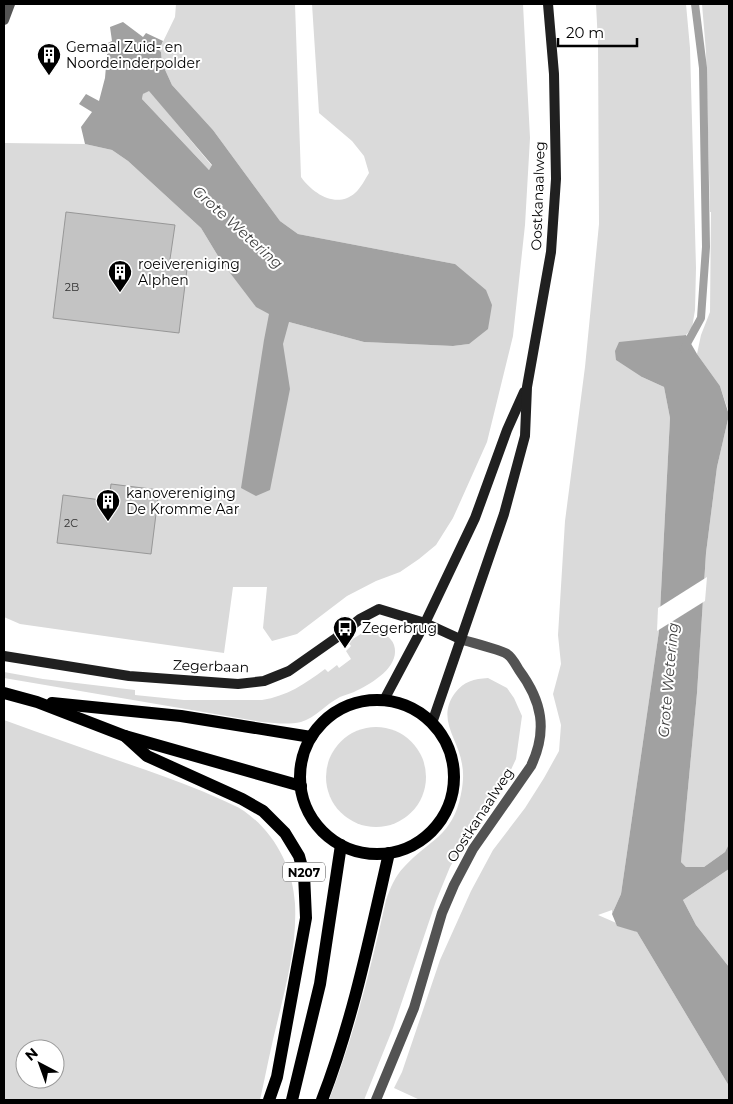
<svg xmlns="http://www.w3.org/2000/svg" width="733" height="1104" viewBox="0 0 733 1104" font-family="Montserrat,sans-serif">
  <rect width="100%" height="100%" fill="#fff"/>
  <g fill="#dadada" fill-rule="evenodd">
    <path d="M176 4H295L301 177C313 194 337 209 355 193 361 188 365 179 369 173L364 156 352 141 319 113 312 4H523L530 138 525 225 513 336 487 442 453 518 436 545 419 559 400 572 376 581 347 596 297 634 272 641 263 628 267 587H233L224 653 20 624 4 617V143L85 144 112 150 128 161 201 228 221 261 289 322 364 342 453 346 469 344 455 264 298 234 280 221 213 130 172 85 162 63 161 52 159 50 175 17Z"/>
    <path d="M596 4H686L690 48 696 268 695 310 692 328 686 335 666 338 642 377 664 387 670 418 659 631 621 894 612 914V910L598 915 637 932 729 1086V1100H420L394 1088 402 1072 440 960 471 891 493 850 525 808 544 778 559 751 561 725 553 694 561 664 558 635 565 521 585 367 599 224 598 43Z"/>
    <path d="M702 4H729V413L720 386 697 354 701 335 710 312 711 212H710L706 52Z"/>
    <path d="M149 90 212 166 209 170 142 99 143 94Z"/>
    <path d="M729 415V844L725 852 704 867H686L681 862 697 693 706 553 717 467Z"/>
    <path d="M373 629C381 632 391 636 394 645 401 667 371 684 354 692 350 694 344 695 340 697 326 704 315 718 301 722 288 725 275 723 262 722L4 678V672L43 679 135 690V695L184 700H262C287 696 305 684 325 669L328 672 337 665 339 668 351 659 346 651 351 646 348 642 364 632Z"/>
    <path d="M488 678 507 688 514 698 522 716 516 759 507 778 483 811 450 867 436 901 393 1028 364 1100H329C354 1035 371 968 386 900 390 889 395 876 404 867 429 840 453 836 461 794 463 784 464 774 462 764 458 738 436 719 455 693 464 681 474 679 488 678Z"/>
    <path d="M4 720C51 737 99 754 146 770 171 779 196 788 220 799 228 803 237 806 244 811 274 832 293 867 295 904 297 944 287 981 278 1019 271 1046 266 1073 260 1100H4ZM25 1049H55V1079H25Z"/>
    <circle cx="376" cy="777" r="50"/>
    <path d="M729 869V967L696 925 683 900Z"/>
  </g>
  <g fill="#a1a1a1" fill-rule="evenodd">
    <path d="M123 22 143 37 146 33 163 41 159 50 161 52 162 63 172 85 213 130 280 221 298 234 455 264 486 290 492 305 488 329 469 344 453 346 364 342 289 322 283 344 290 389 270 490 256 496 241 488 264 340 269 314 256 307 221 261 201 228 128 161 112 150 85 144 81 127 92 112 79 104 86 94 99 101 105 78 108 43 112 41 110 27ZM149 91 212 165 209 170 142 99 143 94Z"/>
    <path d="M686 335 697 354 720 386 729 415 717 467 706 553 697 693 681 862 686 867H704L725 852 729 844V869L683 900 696 925 729 967V1086L637 932 617 926 612 914 621 894 659 631 670 418 664 387 642 377 616 360 615 351 619 342Z"/>
  </g>
  <path fill="#fff" d="M707 577 705 601 657 631 658 608Z"/>
  <g fill="none" stroke-linecap="round" stroke-linejoin="round">
    <path stroke="#a1a1a1" stroke-width="8" d="M684 349 701 318 706 247 703 68 695 4"/>
  </g>
  <g fill="#c3c3c3" stroke="#979797">
    <path d="M66 212 175 225 169 266 187 269 179 333 53 318Z"/>
    <path d="M111 484 159 490 151 554 57 543 63 495 109 501Z"/>
  </g>
  <g fill="none" stroke-linecap="round" stroke-linejoin="round">
    <g stroke="#535353" stroke-width="10">
      <path d="M4 20 10 4"/>
      <path d="M376 1100 414 1008 442 913 454 885 473 849 531 766C548 730 542 701 519 670 516 665 512 657 507 654 502 650 469 642 460 639"/>
    </g>
    <g stroke="#202020" stroke-width="10">
      <path d="M4 656 129 676 238 684 264 681 289 671 336 638 360 619 379 609 425 623 460 639"/>
      <path d="M384 700 425 623 475 518 507 430 524 392"/>
      <path d="M432 723 504 514 525 436 527 387 551 252 556 179 554 74 548 4"/>
    </g>
    <g stroke="#000" stroke-width="12">
      <path d="M4 693 37 702 125 736 301 786"/>
      <circle cx="377" cy="777" r="77"/>
      <path d="M52 703 181 716 311 737"/>
      <path d="M125 736 147 756 242 799 263 811 285 833 299 856 304 874 306 918 277 1077 269 1100"/>
      <path d="M292 1100 320 984 341 845"/>
      <path d="M322 1100C353 1020 370 936 389 853"/>
    </g>
  </g>
  <defs>
    <g id="building-pin" transform="scale(1.25)"><path d="M0 17L-7.5 6A9.5 9.5 0 1 1 7.5 6Z" fill="#000" stroke="#fff"/><path d="M-4-6H4V6H1V3H-1V6H-4ZM-2.5-4.3h1.7v1.8h-1.7ZM.8-4.3h1.7v1.8H.8ZM-2.5-1h1.7V.8h-1.7ZM.8-1h1.7V.8H.8Z" fill="#fff"/></g>
    <g id="bus-pin" transform="scale(1.25)"><path d="M0 17L-7.5 6A9.5 9.5 0 1 1 7.5 6Z" fill="#000" stroke="#fff"/><path d="M-5-6H5V4H4V6H2V4H-2V6H-4V4H-5ZM-3.5-4V0h7V-4ZM-3.5 1.2v1.5H-2V1.2ZM2 1.2v1.5H3.5V1.2Z" fill="#fff"/></g>
  </defs>
  <g fill-rule="evenodd">
    <use href="#building-pin" x="49" y="55"/>
    <use href="#building-pin" x="120" y="272"/>
    <use href="#building-pin" x="108" y="501"/>
    <use href="#bus-pin" x="345" y="628"/>
  </g>
  <g text-anchor="middle" dominant-baseline="central" stroke-width="4" stroke-linejoin="round" paint-order="stroke">
    <g font-size="11" fill="#313131">
      <text x="72" y="287">2B</text>
      <text x="71" y="523">2C</text>
    </g>
    <rect fill="#fff" stroke="#4c4c4c" stroke-width="1" x="283" y="862.5" width="42" height="19" rx="4"/>
    <g font-size="12" font-weight="bold" fill="#000">
      <text x="304" y="872">N207</text>
    </g>
    <g font-size="14" fill="#000" stroke="#fff" text-anchor="start">
      <text x="66" y="47">Gemaal Zuid- en<tspan x="66" dy="16">Noordeinderpolder</tspan></text>
      <text x="138" y="264">roeivereniging<tspan x="138" dy="16">Alphen</tspan></text>
      <text x="126" y="493">kanovereniging<tspan x="126" dy="16">De Kromme Aar</tspan></text>
      <text x="362" y="628">Zegerbrug</text>
    </g>
    <g font-size="14" fill="#000" stroke="#fff">
      <text transform="translate(538 196) rotate(-88)">Oostkanaalweg</text>
      <text transform="translate(211 666) rotate(2)">Zegerbaan</text>
      <text transform="translate(480 815) rotate(-57)">Oostkanaalweg</text>
    </g>
    <g font-size="15" font-style="italic" fill="#424242" stroke="#fff">
      <text transform="translate(238 227) rotate(42)">Grote Wetering</text>
      <text transform="translate(668 680) rotate(-85)">Grote Wetering</text>
    </g>
  </g>
  <rect width="733" height="1104" fill="none" stroke="#000000" stroke-width="10"/>
  <g transform="translate(40 1064) rotate(319)"><circle r="24" fill="#ffffff" stroke="#999999"/>
  <path d="M0-4L9 19L0 12L-9 19Z" fill="#000000"/>
  <text y="-8" font-size="14" font-weight="bold" text-anchor="middle" fill="#000000">N</text>
  </g>
  <path d="M558 38v8h79v-8" fill="none" stroke="#000000" stroke-width="2.5"/>
  <text x="566" y="38" font-size="15" fill="#000000" stroke="#ffffff" stroke-width="4" paint-order="stroke">20 m</text>
</svg>
